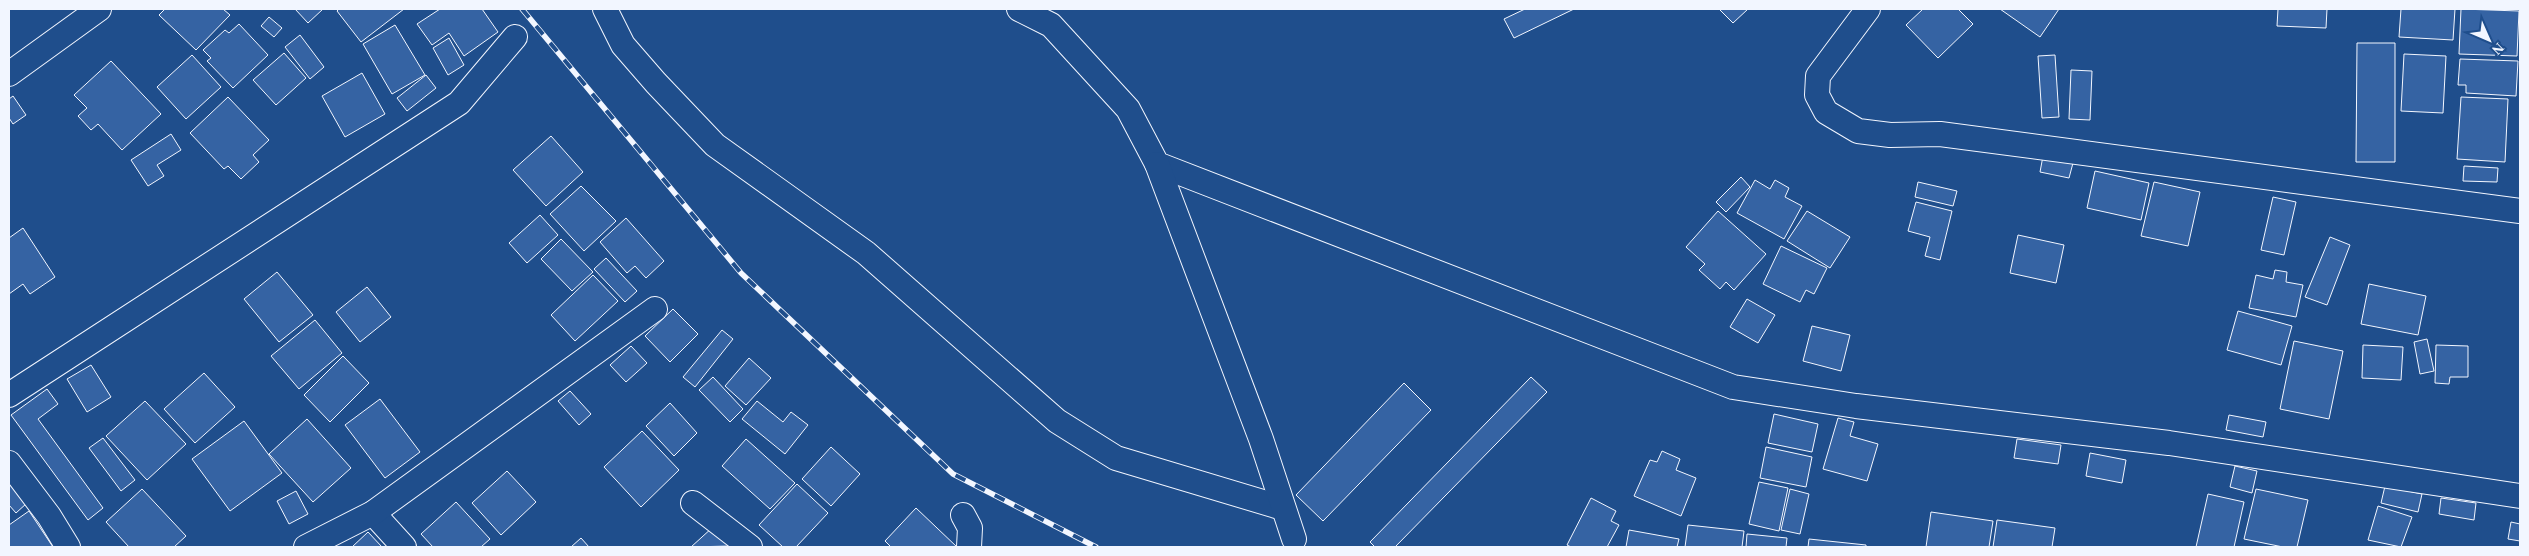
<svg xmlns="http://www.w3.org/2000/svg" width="2529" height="556" viewBox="0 0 2529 556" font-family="'Times New Roman',serif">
  <rect width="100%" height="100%" fill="#1f4e8c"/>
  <g fill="#3563a3" stroke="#f2f6ff">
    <path d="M165 9H223L230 15 196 50 159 15Z"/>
    <path d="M295 9H323L308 23Z"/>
    <path d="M339 9H404L361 42 337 11Z"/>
    <path d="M440 9H482L498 32 464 56 449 33 432 45 417 24Z"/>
    <path d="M1525 9H1574L1514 38 1504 19Z"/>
    <path d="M1719 9H1748L1733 23Z"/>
    <path d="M1923 9H1958L1973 24 1938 58 1906 25Z"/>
    <path d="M2000 9H2059L2040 37Z"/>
    <path d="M2278 9H2327L2326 28 2277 26Z"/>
    <path d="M2401 9H2455L2453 40 2399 37Z"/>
    <path d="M2461 9 2519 11 2517 56 2459 54Z"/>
    <path d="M269 17 282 28 274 37 261 26Z"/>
    <path d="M239 24 268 55 233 88 207 61 211 58 203 50 225 30 229 33Z"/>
    <path d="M395 25 425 75 392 94 363 44Z"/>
    <path d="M300 35 324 67 310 79 285 47Z"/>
    <path d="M449 38 464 65 448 75 433 48Z"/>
    <path d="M2357 43H2395V162H2356Z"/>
    <path d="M284 53 306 78 276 105 253 80Z"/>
    <path d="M2404 54 2446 56 2443 113 2401 111Z"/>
    <path d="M192 55 221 87 186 119 157 87Z"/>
    <path d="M2055 55 2059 117 2042 118 2038 56Z"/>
    <path d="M2460 59 2518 61 2516 96 2466 93V85H2458Z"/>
    <path d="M111 61 161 114 122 150 98 124 91 130 78 116 87 108 74 95Z"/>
    <path d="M2071 70 2092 71 2090 120 2069 119Z"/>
    <path d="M362 73 385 114 345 137 322 96Z"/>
    <path d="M426 75 436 88 407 111 397 98Z"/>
    <path d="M13 96 26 115 13 124 9 118V99Z"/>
    <path d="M228 97 269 140 253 155 259 162 241 179 228 166 224 169 190 133Z"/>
    <path d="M2461 97 2508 99 2505 162 2457 159Z"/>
    <path d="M171 134 181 150 157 165 164 176 148 186 131 160Z"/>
    <path d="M551 136 583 172 546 206 513 170Z"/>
    <path d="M2043 156 2073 163 2069 178 2040 172Z"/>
    <path d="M2464 166 2498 168 2497 182 2463 181Z"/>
    <path d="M2095 171 2149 183 2141 220 2087 208Z"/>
    <path d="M1741 177 1750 187 1726 212 1716 202Z"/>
    <path d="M1755 180 1770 189 1775 180 1789 188 1785 197 1802 206 1784 239 1737 213Z"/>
    <path d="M1918 182 1957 191 1953 206 1915 197Z"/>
    <path d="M2154 182 2200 192 2188 246 2141 236Z"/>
    <path d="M581 186 616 221 584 251 550 214Z"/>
    <path d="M2273 197 2296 202 2284 255 2261 250Z"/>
    <path d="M1916 202 1952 211 1940 260 1925 256 1930 237 1908 231Z"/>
    <path d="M1718 211 1766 254 1734 290 1726 282 1720 289 1699 270 1705 264 1686 247Z"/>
    <path d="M1807 211 1850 237 1830 268 1787 241Z"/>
    <path d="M540 215 558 235 527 263 509 243Z"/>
    <path d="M626 218 664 261 646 278 635 266 627 273 600 242Z"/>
    <path d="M23 228 55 277 30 294 23 284 9 294V238Z"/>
    <path d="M2018 235 2064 245 2056 283 2010 273Z"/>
    <path d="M2330 237 2350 245 2327 305 2305 297Z"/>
    <path d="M561 239 593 272 572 291 541 259Z"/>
    <path d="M1781 246 1827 268 1814 294 1806 290 1800 302 1763 284Z"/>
    <path d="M606 258 637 291 625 302 594 269Z"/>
    <path d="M2275 270 2287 272 2286 282 2303 285 2296 317 2249 308 2256 275 2273 279Z"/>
    <path d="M277 272 313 315 279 342 244 299Z"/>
    <path d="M593 275 618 301 575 341 551 315Z"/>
    <path d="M2369 284 2426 296 2418 335 2361 324Z"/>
    <path d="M367 287 391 317 360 342 336 312Z"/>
    <path d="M1747 299 1775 315 1758 343 1730 327Z"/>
    <path d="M673 309 698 334 670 362 645 336Z"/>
    <path d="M2238 311 2292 326 2281 365 2227 350Z"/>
    <path d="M315 320 342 353 299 389 271 356Z"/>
    <path d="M1812 326 1850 335 1841 371 1803 361Z"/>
    <path d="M722 330 733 339 695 387 683 377Z"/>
    <path d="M2427 339 2434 371 2420 374 2414 342Z"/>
    <path d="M2294 341 2343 351 2329 419 2280 409Z"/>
    <path d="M2363 345 2403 347 2401 380 2362 378Z"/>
    <path d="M2436 345 2468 346V377H2450L2449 384 2435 383Z"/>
    <path d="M631 346 647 363 626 382 610 365Z"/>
    <path d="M343 356 369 383 330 422 304 395Z"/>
    <path d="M749 358 771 378 746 405 725 386Z"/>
    <path d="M91 365 111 397 87 412 67 379Z"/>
    <path d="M204 373 235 407 195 443 164 409Z"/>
    <path d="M713 377 743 409 730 422 699 390Z"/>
    <path d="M1531 377 1547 392 1395 547H1375L1370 542Z"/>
    <path d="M1404 383 1431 410 1323 521 1296 495Z"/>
    <path d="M47 389 58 404 38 419 103 508 88 520 11 415Z"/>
    <path d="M570 391 591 414 579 425 558 401Z"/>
    <path d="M380 399 420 452 385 478 345 425Z"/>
    <path d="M145 401 186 444 147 480 106 436Z"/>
    <path d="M757 401 783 422 791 412 808 425 785 454 742 419Z"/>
    <path d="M670 403 697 433 674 456 646 426Z"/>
    <path d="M1774 414 1818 424 1812 452 1768 443Z"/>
    <path d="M2229 415 2266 422 2263 437 2226 430Z"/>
    <path d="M1838 418 1854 422 1850 436 1878 444 1867 481 1823 469Z"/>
    <path d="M307 419 351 468 313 502 269 454Z"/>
    <path d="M244 421 282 473 230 511 192 459Z"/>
    <path d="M642 431 679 470 641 507 604 467Z"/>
    <path d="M103 438 135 480 121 491 89 448Z"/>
    <path d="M746 439 795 483 770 509 722 466Z"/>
    <path d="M2017 439 2061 445 2058 464 2014 458Z"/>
    <path d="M831 447 860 474 831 506 802 479Z"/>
    <path d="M1766 447 1812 457 1806 487 1760 478Z"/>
    <path d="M1662 451 1680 459 1676 470 1696 478 1681 516 1634 496 1650 460 1657 462Z"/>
    <path d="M2090 453 2126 460 2122 483 2086 476Z"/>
    <path d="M2235 466 2257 471 2252 493 2230 487Z"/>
    <path d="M507 471 536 502 501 535 472 503Z"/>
    <path d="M1759 482 1788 488 1779 531 1749 524Z"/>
    <path d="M9 483 27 503 16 513 9 505Z"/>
    <path d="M797 484 828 513 796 547H783L759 525Z"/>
    <path d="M2385 486 2422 494 2418 512 2381 503Z"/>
    <path d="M142 489 186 536 174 547H129L106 522Z"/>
    <path d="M1790 489 1809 494 1800 534 1781 530Z"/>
    <path d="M2256 489 2308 500 2297 547H2283L2244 539Z"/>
    <path d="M296 491 308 514 289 524 277 501Z"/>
    <path d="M2208 494 2244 502 2234 547H2196Z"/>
    <path d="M1591 498 1616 511 1611 521 1619 525 1607 547H1571L1567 545Z"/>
    <path d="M2441 498 2476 503 2474 520 2439 514Z"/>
    <path d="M456 502 490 539 481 547H433L421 534Z"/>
    <path d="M2378 506 2412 517 2401 547 2368 540Z"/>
    <path d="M916 508 957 547H891L885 541Z"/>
    <path d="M29 511 53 547H9V525Z"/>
    <path d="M1931 512 1993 521 1989 547H1926Z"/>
    <path d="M1997 520 2055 528 2052 547H1993Z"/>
    <path d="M2511 522 2520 524V541L2508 539Z"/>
    <path d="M1688 525 1744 531 1742 547H1685Z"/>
    <path d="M713 527 730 546 691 547Z"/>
    <path d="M1629 530 1679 539 1677 547H1626Z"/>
    <path d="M368 532 382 547H352Z"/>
    <path d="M1747 534 1787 538 1786 547H1746Z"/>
    <path d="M581 538 589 547H571Z"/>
    <path d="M1809 539 1866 545V547H1808Z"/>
  </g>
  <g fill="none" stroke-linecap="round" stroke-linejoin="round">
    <g stroke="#f2f6ff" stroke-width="26">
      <g id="minor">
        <path d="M605 9 623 45 656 83 715 145 866 253 1057 421 1116 458 1283 508"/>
        <path d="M1019 9 1051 25 1128 109 1157 164 1733 387 1856 406 2169 443 2520 496"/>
        <path d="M1868 9 1818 76 1817 95 1826 112 1858 131 1890 135 1940 134 2520 211"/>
        <path d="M9 74 99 9"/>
        <path d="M1157 164 1261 439 1294 539"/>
        <path d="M9 395 459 103 515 37"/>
        <path d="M9 463 49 516 68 547"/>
        <path d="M693 503 750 547"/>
        <path d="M373 513 404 547"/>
        <path d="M963 515 970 528 969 547"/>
        <path d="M306 547 373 513 655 309"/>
      </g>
    </g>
    <use href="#minor" stroke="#1f4e8c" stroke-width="24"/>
    <g stroke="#f2f6ff" stroke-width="5.5">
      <path id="rail" d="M522 9 741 273 953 474 1096 547"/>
    </g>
    <use href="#rail" stroke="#1f4e8c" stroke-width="4" stroke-dasharray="11" stroke-linecap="butt"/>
  </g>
  <rect width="2529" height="556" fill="none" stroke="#f2f6ff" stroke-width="20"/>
  <g transform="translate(2489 40) rotate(135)" stroke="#1f4e8c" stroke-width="4" paint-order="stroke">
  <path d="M0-4L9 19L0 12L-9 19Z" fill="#f2f6ff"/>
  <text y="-8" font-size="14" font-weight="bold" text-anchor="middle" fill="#f2f6ff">N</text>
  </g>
</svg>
